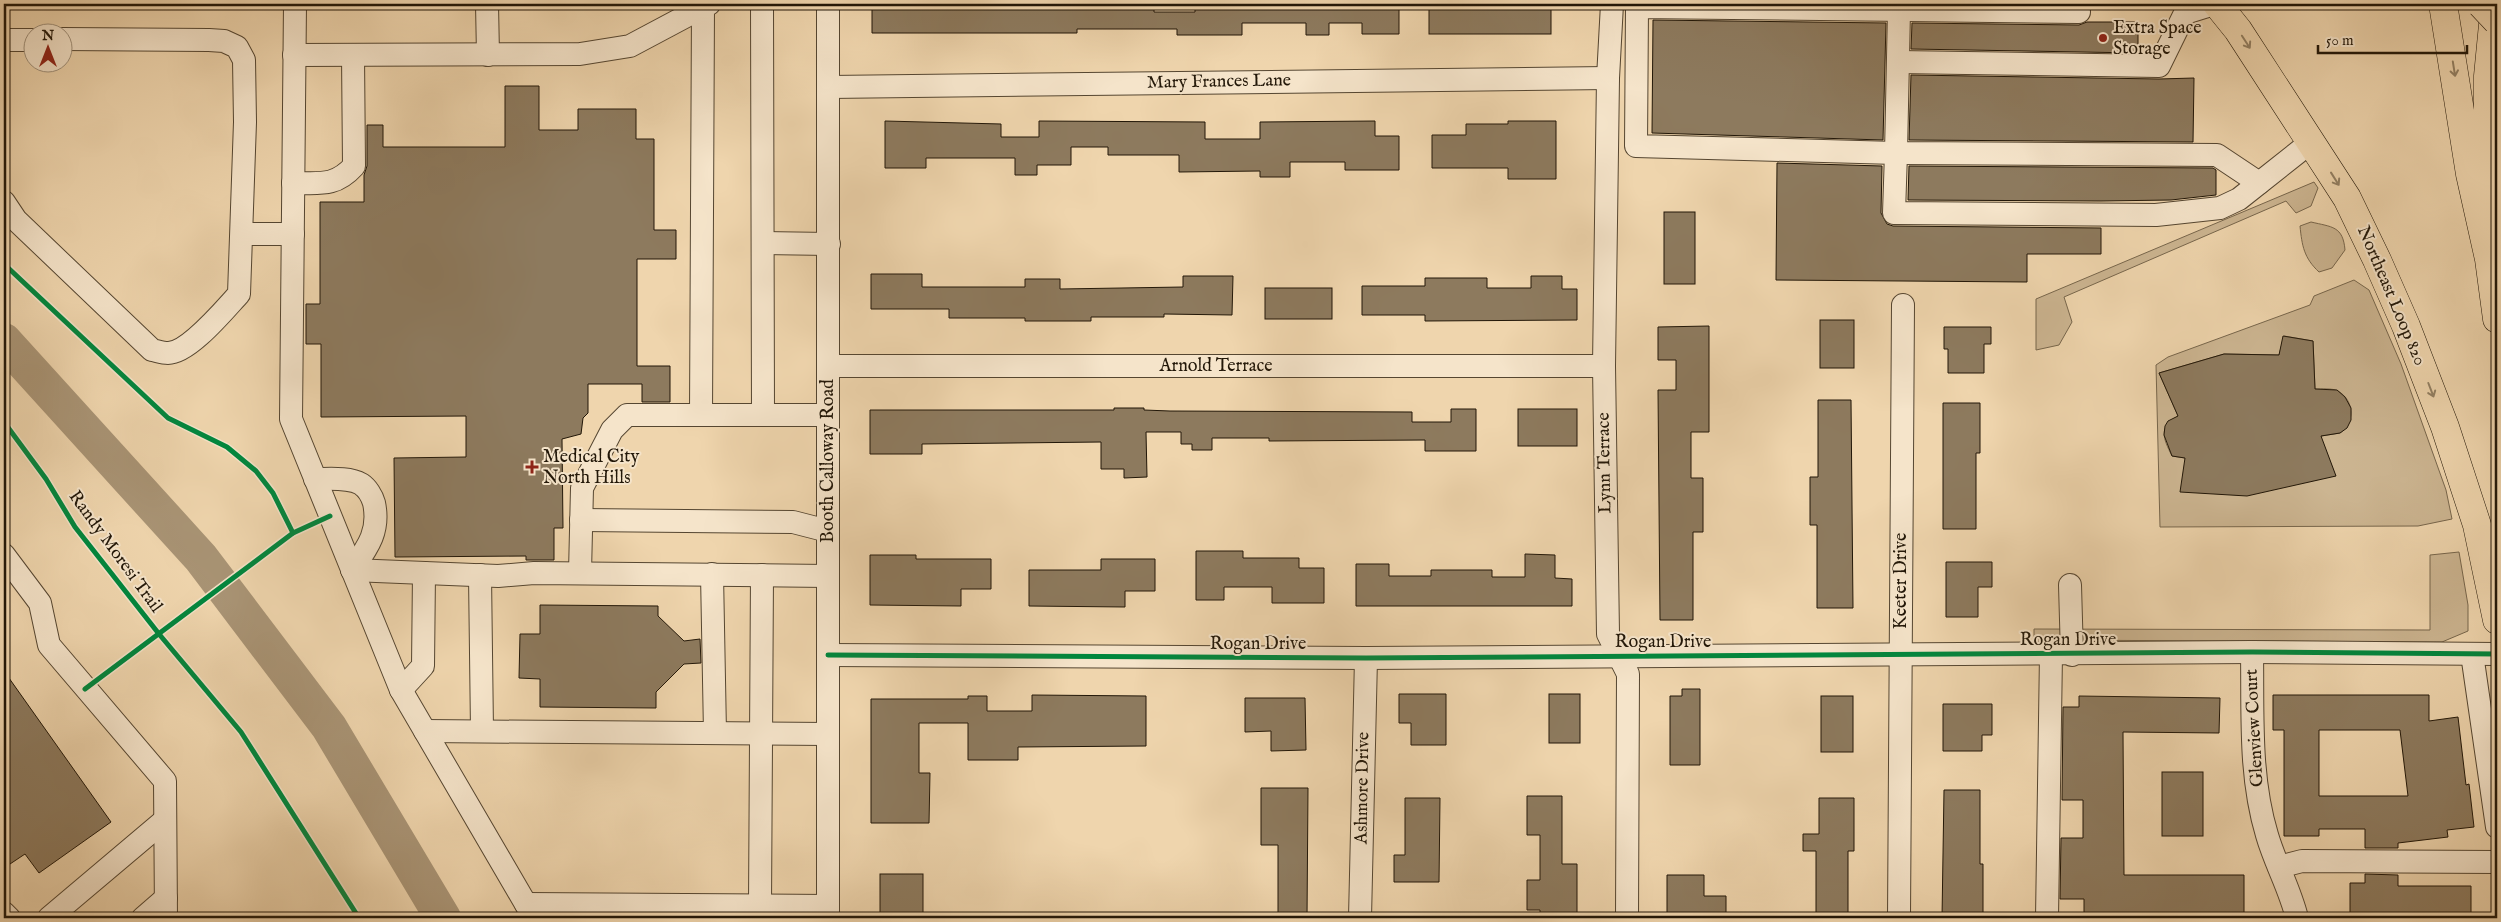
<svg xmlns="http://www.w3.org/2000/svg" width="2501" height="922" viewBox="0 0 2501 922" font-family="'IM FELL English',serif">
  <rect width="100%" height="100%" fill="#efd5ad"/>
  <filter id="stains"><feTurbulence type="fractalNoise" baseFrequency=".004" numOctaves="4"/><feColorMatrix values="0 0 0 0 .2 0 0 0 0 .09 0 0 0 0 .02 0 0 0 .5 -.17"/></filter>
  <radialGradient id="worn" r=".72"><stop offset=".6" stop-color="#630" stop-opacity="0"/><stop offset="1" stop-color="#630" stop-opacity=".3"/></radialGradient>
  <g fill="#ccb591" stroke="#77664c" fill-rule="evenodd">
    <path d="M2314 182 2318 188 2311 206 2296 213 2286 201 2064 297 2072 322 2059 345 2036 350V299Z"/>
    <path d="M2311 222C2332 227 2343 226 2345 250L2332 268 2319 272C2304 258 2302 246 2300 226Z"/>
    <path d="M2354 280 2369 290 2401 364 2446 490 2452 519 2418 526 2160 527 2156 365 2168 357 2310 305 2314 296ZM2284 336 2313 341 2315 389C2322 389 2332 388 2338 391 2355 401 2355 423 2340 433L2185 458 2172 456C2163 438 2158 427 2178 416L2159 373 2224 354 2279 355Z"/>
    <path d="M2459 552 2468 605V631L2442 642 2034 640V629L2430 630V555Z"/>
  </g>
  <g fill="none" stroke-linecap="round" stroke-linejoin="round">
    <path stroke="#a99475" stroke-width="36" d="M4 341 201 558 329 727 443 918"/>
  </g>
  <g fill="#8d7a5e" stroke="#221708" fill-rule="evenodd">
    <path d="M872 4H1154V12H1195V4H1399V34H1362V23H1329V35H1306V23H1242V35H1177V29H1077V33H872Z"/>
    <rect x="1429" y="4" width="122" height="30"/>
    <path d="M1653 20 1886 23 1883 140 1652 133Z"/>
    <path d="M2087 22H2138V53L1911 49 1912 23 2079 25Z"/>
    <path d="M1911 75 2159 79 2194 78 2193 142 1909 140Z"/>
    <path d="M505 86H539V130H578V109H636V139H654V230H676V259H637V366H670V402H642V384H588V413L583 418 581 434 562 439 563 528H554V560H526V556L395 557 394 458 466 457V416L321 417V344H306V304H320V202H364V175L367 166V125H383V147H505Z"/>
    <path d="M885 121 1001 124V137H1039V121L1205 122V139H1260V122L1375 121V136H1399V170H1345V162H1290V177H1260V171L1179 172V155H1108V147H1071V165H1037V175H1015V158H926V168H885Z"/>
    <path d="M1508 121H1556V179H1508V168H1432V135H1466V124H1508Z"/>
    <path d="M1777 163 1882 166 1881 213 1887 224 1893 226 2101 228V254H2027V282L1776 280Z"/>
    <path d="M1909 166 2213 168 2216 170V195L2171 200 2101 201 1908 200Z"/>
    <rect x="1664" y="212" width="31" height="72"/>
    <path d="M871 274H922V287H1025V279H1060V289L1183 287V276H1233L1232 315 1164 314V317H1091V321H1025V318H949V309H871Z"/>
    <path d="M1531 276H1562V289H1577V320L1425 321V315H1362V286H1425V278H1487V288H1531Z"/>
    <rect x="1265" y="288" width="67" height="31"/>
    <rect x="1820" y="320" width="34" height="48"/>
    <path d="M1709 326V432H1691V478H1703V532H1693V620H1660L1658 390H1676V360H1658V327Z"/>
    <path d="M1944 327H1991V344H1984V373H1948V349H1944Z"/>
    <path d="M2283 336 2313 341 2315 389 2337 390 2345 397 2351 408V420L2347 428 2340 433 2321 436 2336 476 2247 496 2180 492 2185 458 2172 456 2164 435 2165 426 2168 421 2178 416 2159 373 2224 354 2279 355Z"/>
    <path d="M1818 400H1851L1853 608H1817V525H1810V477H1818Z"/>
    <path d="M1943 403H1980V453H1976V529H1943Z"/>
    <path d="M1114 408H1144V410L1170 411 1412 412V422H1451V409H1476V451H1425V440L1269 441V438H1212V450H1192V444H1181V432H1146L1147 477 1124 478V469H1101V442L922 444V454H870V410H1114Z"/>
    <rect x="1518" y="409" width="59" height="37"/>
    <path d="M1196 551H1243V558H1299V568H1324V603H1272V587H1224V600H1196Z"/>
    <path d="M1525 554 1555 555V578L1572 579V606H1356V564H1389V576H1431V570H1492V577H1525Z"/>
    <path d="M870 555H916V559H991V589H961V606L870 605Z"/>
    <path d="M1101 559H1155V591H1125V607L1029 606V570H1101Z"/>
    <path d="M1946 562H1992V587H1978V617H1946Z"/>
    <path d="M540 605 658 606V616L684 641 700 639 701 663 684 664 656 692V708L540 707V679L519 678 520 634H540Z"/>
    <path d="M4 671 111 822 39 873 25 854 10 864 4 855Z"/>
    <path d="M1682 689H1700V765H1670V696H1682Z"/>
    <path d="M1399 694H1446V745H1411V723H1399Z"/>
    <rect x="1549" y="694" width="31" height="49"/>
    <path d="M1032 695 1146 696V746L1018 747V760H968V723H919V773H930L929 823H871V699H968V696H987V711H1032Z"/>
    <path d="M2273 695H2429V721L2458 717 2466 785 2469 784 2474 827 2447 830 2448 837 2398 843V848H2365V829H2319V836H2284V730H2273ZM2319 730H2400L2408 796H2319Z"/>
    <rect x="1821" y="696" width="32" height="56"/>
    <path d="M2079 696 2220 698 2219 733 2123 732 2124 875H2244V914H2084V899H2060L2061 838H2083V800H2062L2063 707H2079Z"/>
    <path d="M1245 698H1305L1306 750 1271 751V731L1245 732Z"/>
    <path d="M1943 704H1992V735H1982V751H1943Z"/>
    <rect x="2162" y="772" width="41" height="64"/>
    <path d="M1261 788H1308L1307 918H1278V845H1261Z"/>
    <path d="M1944 790H1980V864H1983V918H1942Z"/>
    <path d="M1527 796H1562V864H1577V918H1540V910H1527V880H1540V835H1527Z"/>
    <path d="M1405 798H1440L1439 882H1394V855H1405Z"/>
    <path d="M1819 798H1854V851H1848V918H1816V851H1803V834H1819Z"/>
    <rect x="880" y="874" width="43" height="44"/>
    <path d="M2365 874 2398 875V886H2471V918H2350V883H2365Z"/>
    <path d="M1667 875H1704V896H1726V918H1667Z"/>
  </g>
  <g fill="none" stroke-linecap="round" stroke-linejoin="round">
    <g stroke="#554631" stroke-width="24">
      <g id="minor">
        <path d="M295 4 291 419 401 690 534 918"/>
        <path d="M487 4 488 55"/>
        <path d="M762 4 763 415"/>
        <path d="M1612 4 1608 78 1604 366 1608 634 1628 674 1627 918"/>
        <path d="M1899 10 1896 153 2217 155 2259 183"/>
        <path d="M2079 12 1637 7 1636 146 1896 153 1894 213 2156 215 2220 208 2239 199 2311 142"/>
        <path d="M4 40H32"/>
        <path d="M294 55 580 54 630 46 709 4"/>
        <path d="M1898 62 2159 66 2185 13 2214 4"/>
        <path d="M829 87 1608 78"/>
        <path d="M293 183C320 183 335 187 354 166L353 55"/>
        <path d="M4 202 16 220 152 350C157 351 163 353 168 353 189 353 225 309 239 294L245 122 244 60 237 47 224 41 209 40 62 39"/>
        <path d="M243 234H293"/>
        <path d="M763 243 829 244"/>
        <path d="M828 366H1604"/>
        <path d="M701 415 703 7"/>
        <path d="M315 479C329 479 349 477 361 484 367 488 372 496 374 503 380 531 368 547 352 570"/>
        <path d="M581 520 793 522 828 531"/>
        <path d="M4 555 40 603 49 645 165 781 166 918"/>
        <path d="M352 570 498 576 534 573 828 576"/>
        <path d="M580 573 582 488 612 430 627 415H828"/>
        <path d="M712 574 715 733"/>
        <path d="M480 575 482 731"/>
        <path d="M2070 585 2072 655"/>
        <path d="M2252 652C2253 713 2249 776 2267 835 2275 863 2290 889 2297 918"/>
        <path d="M2472 654 2497 827"/>
        <path d="M828 655 1366 658 2252 652 2497 654"/>
        <path d="M401 690 423 666 424 573"/>
        <path d="M425 731 828 734"/>
        <path d="M2279 867 2302 861 2497 862"/>
        <path d="M526 904 828 906"/>
        <path d="M760 906 762 575"/>
        <path d="M4 913 9 918"/>
        <path d="M49 918 165 820"/>
        <path d="M143 918 166 898"/>
        <path d="M828 918V4"/>
        <path d="M1360 918 1366 658"/>
        <path d="M1899 918 1903 305"/>
        <path d="M2047 918 2051 654"/>
      </g>
    </g>
    <g stroke="#221708" stroke-width="29">
      <path id="major" d="M2217 4 2238 30 2347 198 2377 260 2406 326 2445 427 2477 525 2497 620"/>
    </g>
    <g stroke="#221708" stroke-width="29">
      <g id="highway">
        <path d="M2443 4 2470 174 2489 259 2497 319"/>
        <path d="M2488 202V76L2495 4"/>
      </g>
    </g>
    <use href="#minor" stroke="#f5e4ca" stroke-width="22"/>
    <use href="#major" stroke="#efd5ad" stroke-width="28"/>
    <use href="#highway" stroke="#efd5ad" stroke-width="28"/>
    <g stroke="#221708" stroke-width="29" stroke-linecap="butt">
      <path id="highway-bridge" d="M2481 4 2497 21"/>
    </g>
    <use href="#highway-bridge" stroke="#efd5ad" stroke-width="28"/>
    <g stroke="#f5e4ca" stroke-width="8">
      <g id="cycleway">
        <path d="M4 264 168 418 227 447 256 471 273 493 293 533"/>
        <path d="M4 422 46 479 75 527 159 634 241 732 359 918"/>
        <path d="M828 655 1366 658 2252 652 2497 654"/>
        <path d="M85 689 293 533 330 516"/>
      </g>
    </g>
    <use href="#cycleway" stroke="#00873e" stroke-width="5"/>
  </g>
  <defs><path id="oneway-shaft" d="M-6 0H5M1.5-3L5.5 0L1.5 3" fill="none" stroke-width="1.6" stroke-linecap="round" stroke-linejoin="round" transform="scale(1.25)"/></defs>
  <g stroke="#938063">
    <use href="#oneway-shaft" transform="translate(2246 42) rotate(57)"/>
    <use href="#oneway-shaft" transform="translate(2454 69) rotate(81)"/>
    <use href="#oneway-shaft" transform="translate(2335 179) rotate(58)"/>
    <use href="#oneway-shaft" transform="translate(2431 390) rotate(69)"/>
  </g>
  <g fill="#8f2418" stroke="#f5e4ca" stroke-width="2">
    <circle cx="2103" cy="38" r="5"/>
    <path d="M529.5 459.5h5v5h5v5h-5v5h-5v-5h-5v-5h5z"/>
  </g>
  <g text-anchor="middle" dominant-baseline="central" stroke-width="4" stroke-linejoin="round" paint-order="stroke">
    <g font-size="18" fill="#221708" stroke="#f5e4ca" text-anchor="start">
      <text x="2113" y="28">Extra Space<tspan x="2113" dy="21">Storage</tspan></text>
      <text x="543" y="457">Medical City<tspan x="543" dy="21">North Hills</tspan></text>
    </g>
    <g font-size="18" fill="#221708" stroke="#f5e4ca">
      <text transform="translate(1219 82) rotate(-1)">Mary Frances Lane</text>
      <text transform="translate(2391 296) rotate(67)">Northeast Loop 820</text>
      <text x="1216" y="366">Arnold Terrace</text>
      <text transform="translate(828 461) rotate(-90)">Booth Calloway Road</text>
      <text transform="translate(1605 463) rotate(-91)">Lynn Terrace</text>
      <text transform="translate(115 552) rotate(54)">Randy Moresi Trail</text>
      <text transform="translate(1901 581) rotate(-90)">Keeter Drive</text>
      <text x="2068" y="640">Rogan Drive</text>
      <text x="1663" y="642">Rogan Drive</text>
      <text x="1258" y="644">Rogan Drive</text>
      <text transform="translate(2255 728) rotate(-93)">Glenview Court</text>
      <text transform="translate(1363 788) rotate(-89)">Ashmore Drive</text>
    </g>
  </g>
  <rect width="2501" height="922" fill="none" stroke="#efd5ad" stroke-width="20"/>
  <rect x="5" y="5" width="2491" height="912" fill="none" stroke="#221708" stroke-width="2.5"/>
  <rect x="10" y="10" width="2481" height="902" fill="none" stroke="#221708"/>
  <g transform="translate(48 48)"><circle r="24" fill="#f5e4ca" stroke="#a1927c"/>
  <path d="M0-4L9 19L0 12L-9 19Z" fill="#8f2418"/>
  <text y="-8" font-size="14" font-weight="bold" text-anchor="middle" fill="#221708">N</text>
  </g>
  <path d="M2318 45v8h149v-8" fill="none" stroke="#221708" stroke-width="2.5"/>
  <text x="2326" y="45" font-size="15" fill="#221708" stroke="#f5e4ca" stroke-width="4" paint-order="stroke">50 m</text>
  <rect width="100%" height="100%" filter="url(#stains)"/>
  <rect width="100%" height="100%" fill="url(#worn)"/>
</svg>
